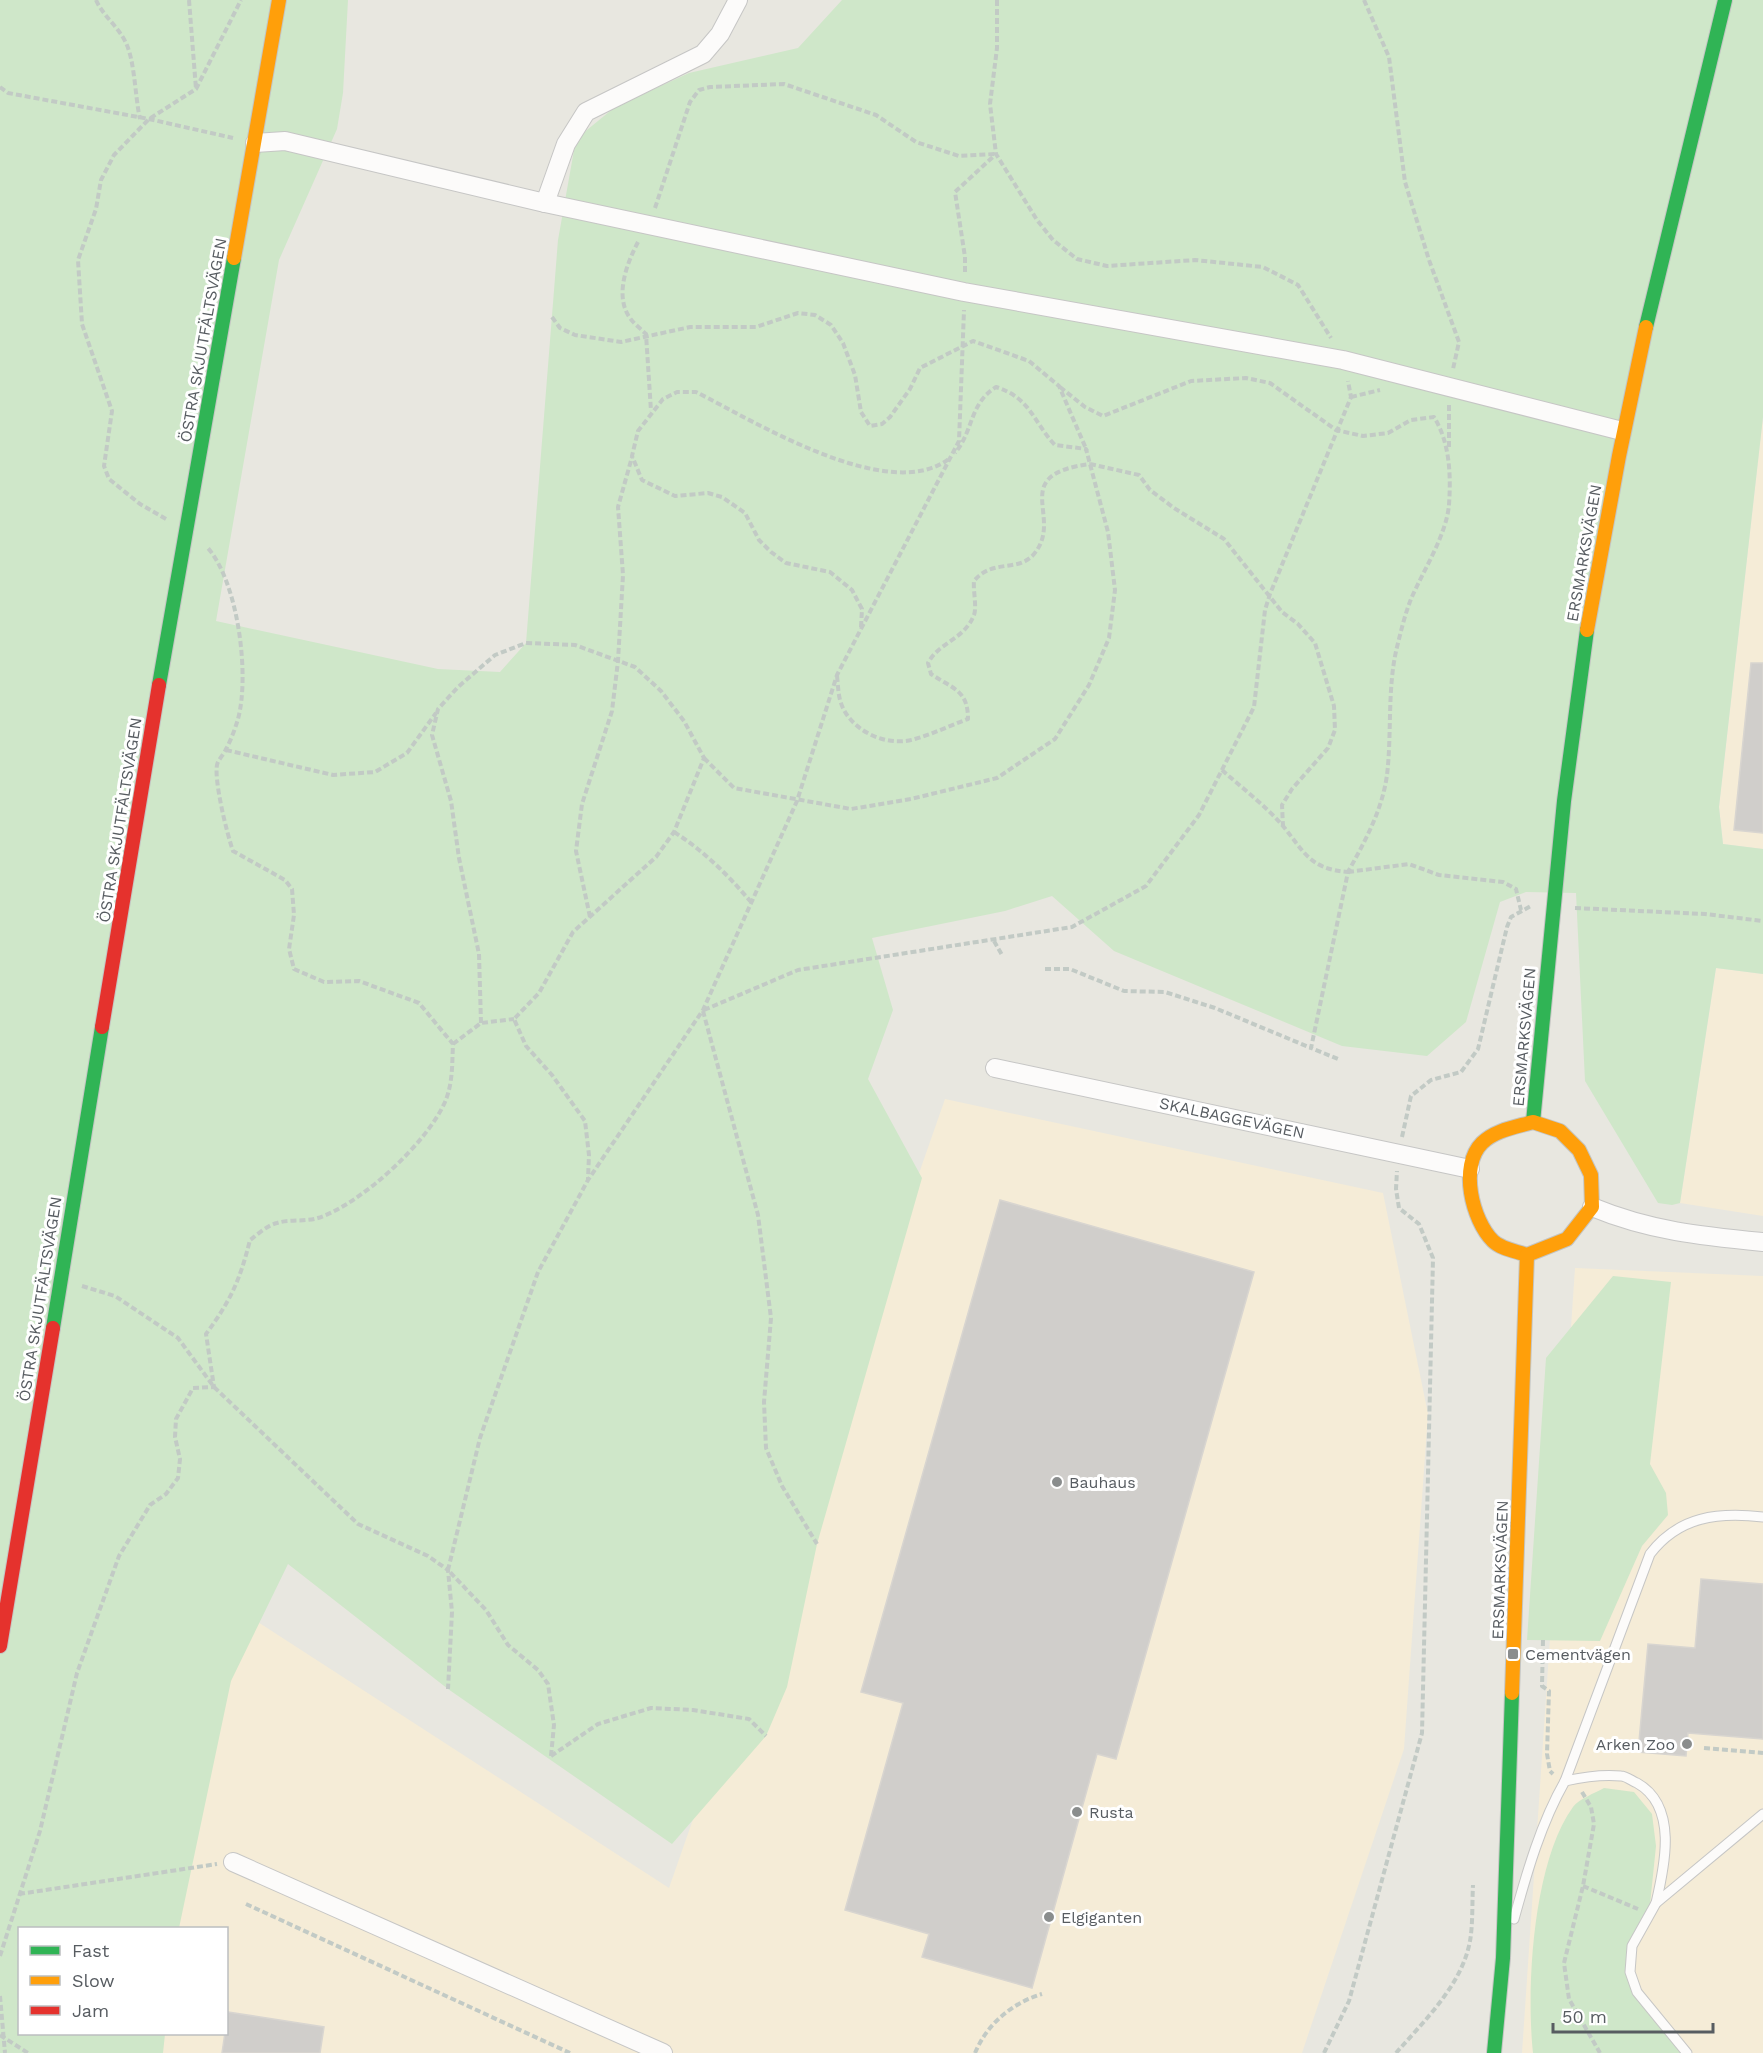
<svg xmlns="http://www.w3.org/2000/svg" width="1763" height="2053" viewBox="0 0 1763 2053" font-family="'Work Sans',sans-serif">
  <rect width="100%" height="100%" fill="#e8e7e0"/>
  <g fill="#f5ecd7">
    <path d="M1763 417V849L1723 844 1719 807Z"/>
    <path d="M1716 968 1763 974V1216L1680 1203Z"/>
    <path d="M945 1099 1383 1193 1428 1414 1404 1749 1302 2053H50L55 2034H226V1928H87L193 1580 669 1888Z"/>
    <path d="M1575 1268 1763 1276V2053H1522Z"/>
  </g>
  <g fill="#cfe7c9">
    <path d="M0 0H348L343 93 337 129 279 260 216 621 438 669 500 672 526 643 558 240 576 139 615 107 689 73 798 48 842 0H1763V417L1719 807 1723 844 1763 849V974L1716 968 1680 1203 1672 1205 1658 1203 1585 1081 1576 893 1526 892 1500 902 1466 1022 1427 1056 1342 1046 1114 951 1052 896 1005 911 872 938 893 1010 868 1079 922 1178 817 1544 787 1687 766 1736 672 1844 448 1689 288 1564 231 1681 179 1928H20V2034H165L163 2053H0Z"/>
    <path d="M1613 1276 1671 1282 1650 1464 1666 1493 1668 1515 1642 1546 1600 1641 1527 1640 1546 1358Z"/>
    <path d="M1604 1788 1634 1792 1652 1814 1656 1846 1649 1914 1632 1946 1630 1972 1637 1992 1687 2053H1533C1526 1987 1533 1862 1573 1807 1579 1799 1595 1793 1604 1788Z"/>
  </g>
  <g fill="#d0cecb" stroke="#d8d5d0" stroke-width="1.5">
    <path d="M1751 663H1763V833L1734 830Z"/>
    <path d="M1000 1200 1254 1272 1116 1759 1097 1754 1032 1988 922 1957 929 1934 845 1910 903 1703 861 1692Z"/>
    <path d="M1701 1579 1763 1584V1739L1688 1733 1686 1756 1638 1752 1648 1644 1695 1648Z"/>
    <path d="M228 2012 324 2027 320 2053H222Z"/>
  </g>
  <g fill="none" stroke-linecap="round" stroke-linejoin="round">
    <g stroke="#c6c6c5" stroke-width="11">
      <g id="lane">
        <path d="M1565 1781 1650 1554C1679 1516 1718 1512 1763 1517"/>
        <path d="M1514 1919C1527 1872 1541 1823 1565 1781 1583 1777 1602 1774 1621 1776 1626 1776 1632 1781 1637 1783 1678 1806 1665 1865 1656 1903"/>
        <path d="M1687 2053 1637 1992 1630 1972 1632 1946 1656 1903 1763 1814"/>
      </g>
    </g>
    <g stroke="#c6c6c5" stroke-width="20">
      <g id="street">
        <path d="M255 143 285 141 545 203 964 292 1343 360 1622 431"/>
        <path d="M545 203 566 144 586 112 703 54 720 34 738 0"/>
        <path d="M995 1068 1470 1169"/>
        <path d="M1592 1207C1650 1231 1701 1236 1763 1242"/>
        <path d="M233 1862 663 2053"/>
      </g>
    </g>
    <g stroke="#c4c5c3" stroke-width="16">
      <g id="fast">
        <path d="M1646 327 1725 0"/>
        <path d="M159 685 234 258"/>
        <path d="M1533 1122 1564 801 1587 630"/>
        <path d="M53 1328 102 1027"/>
        <path d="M1494 2053 1503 1958 1512 1693"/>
      </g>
    </g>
    <g stroke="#c4c5c3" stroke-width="16">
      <g id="slow">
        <path d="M234 258 279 0"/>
        <path d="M1587 630 1619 456 1646 327"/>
        <path d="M1533 1122 1560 1131 1579 1150 1591 1175 1592 1207 1567 1239 1527 1255C1516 1251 1501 1249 1493 1241 1472 1220 1459 1166 1482 1143 1495 1130 1516 1127 1533 1122Z"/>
        <path d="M1512 1693 1527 1255"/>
      </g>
    </g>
    <g stroke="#c4c5c3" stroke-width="16">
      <g id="jam">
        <path d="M102 1027 159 685"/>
        <path d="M0 1646 53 1328"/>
      </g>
    </g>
    <g stroke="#c2cac5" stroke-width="4" stroke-dasharray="6 3" stroke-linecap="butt">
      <path d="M96 0C103 16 118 26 126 43 135 62 135 97 140 119"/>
      <path d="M189 0 196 89"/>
      <path d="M997 0V48L990 104 996 154 1037 220 1053 240 1077 259 1107 266 1195 260 1263 267 1298 285 1331 338"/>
      <path d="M1364 0 1389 57 1405 182 1429 260 1459 342 1453 369"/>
      <path d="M0 87 8 93 149 119 233 138"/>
      <path d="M655 208 690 102 699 90 710 87 784 84 876 115 916 142 959 156 995 154"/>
      <path d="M638 242C627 263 614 296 630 318 634 324 641 329 646 334L651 411"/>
      <path d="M965 272V257L955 192 996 154"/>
      <path d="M552 317 560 328 575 335 621 342 690 327H756L798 313 815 315 831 325 843 343 855 375 861 412 870 426 882 424 890 417 910 389 920 368 973 341 1029 361 1059 386 1087 451"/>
      <path d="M1060 387 1085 407 1103 416 1191 381 1246 378 1270 383 1336 430 1363 436 1388 433 1411 420 1434 417C1450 443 1451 475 1449 505 1446 536 1423 571 1411 599 1405 614 1401 631 1397 647 1387 688 1392 733 1387 775 1382 811 1365 841 1348 872"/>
      <path d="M1351 397 1380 390"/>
      <path d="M1449 405V449"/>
      <path d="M1090 464 1139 475 1150 490 1174 508 1224 539 1282 612 1298 624 1315 643 1334 706 1335 730 1328 748 1292 789 1282 805 1283 826"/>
      <path d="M166 519 140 504 109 479 104 466 112 411 82 324 78 260 96 209 101 180 114 155 149 119 196 89 241 0"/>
      <path d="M861 627 862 609 852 590 830 572 786 563 771 552 759 540 745 513 722 497 708 493 675 496 642 480 632 456 638 431 663 399 677 392H696C754 421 890 506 950 458"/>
      <path d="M837 676C838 684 838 692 840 700 848 730 886 748 915 739 933 734 951 725 968 719 968 690 953 689 931 674L928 663C939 642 964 640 974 615 977 607 973 591 974 581 993 558 1018 573 1034 554 1065 517 1006 475 1090 464"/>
      <path d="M226 750 333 775 375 772 407 753 436 713"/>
      <path d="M704 758 734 788 851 809 911 799 997 778 1055 739 1089 685 1109 638 1115 590 1108 532 1086 449 1055 445C1033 422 1031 398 996 387 969 404 974 430 955 453"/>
      <path d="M1222 770C1242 788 1266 806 1283 826 1305 853 1310 869 1348 872L1311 1048 1338 1059"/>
      <path d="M674 832C704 851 728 875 751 902"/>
      <path d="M1348 872 1409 864 1439 875 1503 882 1516 889 1521 910"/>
      <path d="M1575 908 1705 914 1763 921"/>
      <path d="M590 917 576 851 582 804 612 711 618 661 623 575 618 507 632 457"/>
      <path d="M994 941 1002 955"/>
      <path d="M1045 969H1070L1124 991 1165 992 1215 1008 1311 1048"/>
      <path d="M704 1010 798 970 1072 927 1146 886 1199 815 1254 707 1265 610 1270 594 1351 397 1348 381"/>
      <path d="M703 1011 758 1215 771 1318 764 1402 766 1448 782 1486 817 1544"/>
      <path d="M481 1023 479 954 459 858 451 801 432 735 438 709 458 687 495 655 526 643 575 645 635 667 661 691 684 721 704 758 674 832 656 857 573 932 539 993 514 1019 526 1046 552 1075 585 1121 589 1155 588 1179"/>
      <path d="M453 1044 481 1023 514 1019"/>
      <path d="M1402 1137 1411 1096 1431 1080 1461 1072 1478 1049 1507 927 1511 917 1531 906"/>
      <path d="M82 1286 115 1296 178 1338 214 1387 358 1524 428 1556 448 1570 452 1612 448 1689"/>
      <path d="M1543 1640 1542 1686 1549 1691 1547 1754 1550 1771 1553 1774"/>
      <path d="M1704 1748 1763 1753"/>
      <path d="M551 1756 554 1725 548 1684 538 1670 508 1645 486 1610 448 1570 480 1438 538 1272 588 1180 703 1010 797 801 837 675 959 441 964 310"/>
      <path d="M551 1756 598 1724 651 1708 693 1710 749 1719 766 1736"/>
      <path d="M1582 1792 1591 1807 1594 1824 1583 1886 1564 1963 1569 1999 1600 2053"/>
      <path d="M1583 1886 1638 1909"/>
      <path d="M19 1894 217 1864"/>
      <path d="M246 1904 570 2053"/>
      <path d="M0 1956 40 1831 77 1673 119 1556 150 1505 166 1494 178 1478 180 1459 175 1437 176 1419 193 1388 214 1387 206 1334C231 1300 240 1280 250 1240 258 1234 268 1225 277 1223 290 1219 305 1222 318 1218 361 1204 427 1143 445 1102 453 1083 452 1064 453 1044L419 1003 359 981 324 982 294 969 289 949 294 915 292 889 285 880 233 851C227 834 214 781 217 765 218 760 224 754 226 749 231 740 235 729 238 719 250 675 238 581 207 547"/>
      <path d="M0 1996 5 2053"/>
      <path d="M0 2035 28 2053"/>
      <path d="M975 2053C987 2024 1012 2003 1042 1994"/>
      <path d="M1324 2053 1349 2001 1422 1733 1433 1258 1419 1224 1399 1208 1396 1189 1397 1171"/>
      <path d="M1396 2053C1424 2021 1462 1985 1470 1941 1473 1924 1472 1903 1473 1885"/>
    </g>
    <use href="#lane" stroke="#fcfbfa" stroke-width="9"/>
    <use href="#street" stroke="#fcfbfa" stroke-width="18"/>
    <use href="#fast" stroke="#30b455" stroke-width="14"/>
    <use href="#slow" stroke="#ff9f0a" stroke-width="14"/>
    <use href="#jam" stroke="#e5322d" stroke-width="14"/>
  </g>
  <g fill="#8a8d8d" stroke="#fff" stroke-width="2">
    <circle cx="1057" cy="1482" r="6"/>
    <rect x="1507" y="1648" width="12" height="12" rx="3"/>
    <circle cx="1687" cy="1744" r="6"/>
    <circle cx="1077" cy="1812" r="6"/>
    <circle cx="1049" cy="1917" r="6"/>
  </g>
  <g text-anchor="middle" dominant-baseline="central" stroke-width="6" stroke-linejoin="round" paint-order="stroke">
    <g font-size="16" fill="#575c61" stroke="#fff">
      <text transform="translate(203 340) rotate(-80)">ÖSTRA SKJUTFÄLTSVÄGEN</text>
      <text transform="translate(1584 553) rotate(-80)">ERSMARKSVÄGEN</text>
      <text transform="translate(120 820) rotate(-81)">ÖSTRA SKJUTFÄLTSVÄGEN</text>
      <text transform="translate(1524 1037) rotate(-85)">ERSMARKSVÄGEN</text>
      <text transform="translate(1232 1118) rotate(12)">SKALBAGGEVÄGEN</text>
      <text transform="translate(40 1299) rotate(-81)">ÖSTRA SKJUTFÄLTSVÄGEN</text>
      <text transform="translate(1500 1570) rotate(-88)">ERSMARKSVÄGEN</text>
    </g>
    <g font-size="16" fill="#575c61" stroke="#fff" text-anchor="start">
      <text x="1069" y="1482">Bauhaus</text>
      <text x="1525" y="1654">Cementvägen</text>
      <text x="1675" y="1744" text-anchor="end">Arken Zoo</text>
      <text x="1089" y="1812">Rusta</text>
      <text x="1061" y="1917">Elgiganten</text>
    </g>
  </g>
  <rect x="18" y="1927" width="210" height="108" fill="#ffffff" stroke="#bcbec0" stroke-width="1.5"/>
  <rect x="30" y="1946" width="30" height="9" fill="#30b455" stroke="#bcbec0" stroke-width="1.5"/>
  <text x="72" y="1957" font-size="18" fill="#575c61">Fast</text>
  <rect x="30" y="1976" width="30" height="9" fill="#ff9f0a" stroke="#bcbec0" stroke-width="1.5"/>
  <text x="72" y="1987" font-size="18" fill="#575c61">Slow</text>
  <rect x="30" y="2006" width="30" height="9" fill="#e5322d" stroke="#bcbec0" stroke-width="1.5"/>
  <text x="72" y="2017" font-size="18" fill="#575c61">Jam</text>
  <path d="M1553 2023v9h160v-9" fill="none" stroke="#575c61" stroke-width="3"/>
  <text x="1562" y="2023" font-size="18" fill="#575c61" stroke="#ffffff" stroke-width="4.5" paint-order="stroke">50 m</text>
</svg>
